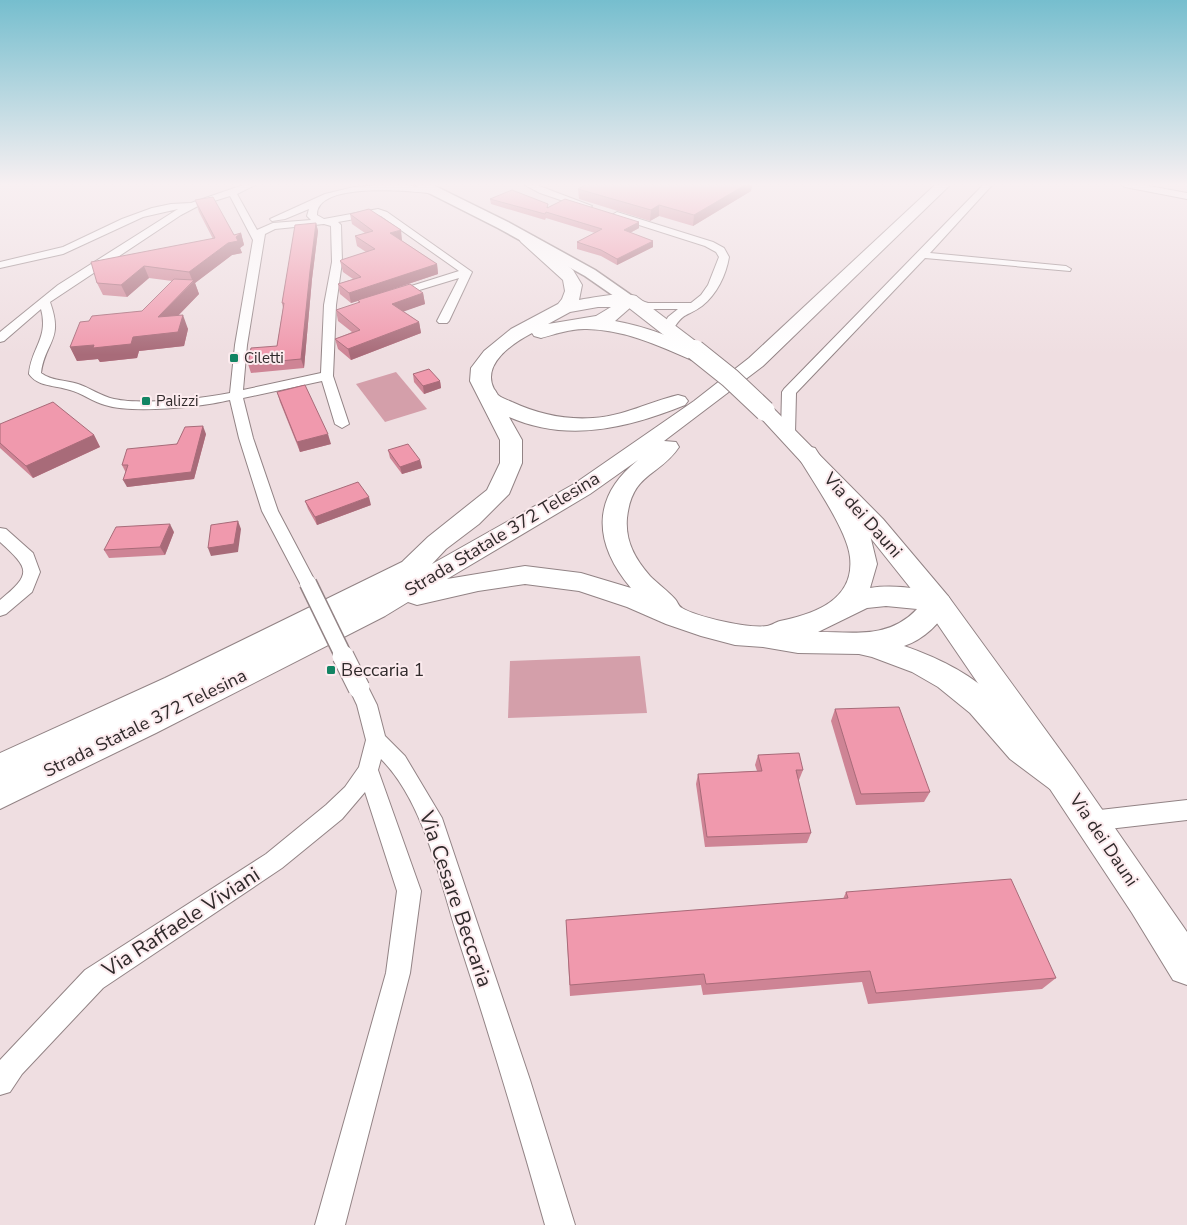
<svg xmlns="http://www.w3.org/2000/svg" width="1187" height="1225" viewBox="0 0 1187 1225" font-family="'Nunito Sans',sans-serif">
  <rect width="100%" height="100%" fill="#efdee1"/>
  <g fill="#d49faa">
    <path d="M396 372 427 409 385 422 356 384Z"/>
    <path d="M640 656 647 713 508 718 510 661Z"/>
  </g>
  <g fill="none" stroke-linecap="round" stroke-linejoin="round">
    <g stroke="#928385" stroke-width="2">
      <g id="minor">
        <path d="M246 184H257L237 194 257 230 273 223 311 220 307 216 309 209 285 219 272 221 270 219 325 194 354 187 395 184 438 189 440 191 435 194C414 191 316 181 317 215L324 219 378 209 387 212 472 272 449 321 447 323H439L437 321 459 278 393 298 387 295 389 293 459 271 381 216 377 215 338 222 341 225 342 262 336 305 333 376 349 424 342 428 335 424 322 381 243 398 253 438 278 511 316 583 314 587 308 589 302 587 262 511 239 438 230 400C201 407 133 414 105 405 93 402 82 393 70 390 55 385 38 387 29 374 31 348 49 338 41 309L4 341 0 342V332L58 285 178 209 143 217 63 254 0 268V262L63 247 122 219 152 208 171 204 191 203ZM230 196 253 240 235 345 230 393C201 399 142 405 114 399 101 396 90 388 78 384 66 380 51 381 41 373 45 341 64 341 50 302L181 215 198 206ZM324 224 331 226 332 262 324 305 321 373 243 390 247 345 265 234 275 229Z"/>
        <path d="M523 184H534L592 206 587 209 584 208 540 193Z"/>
        <path d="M984 184H993L930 253 1066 266 1071 269 1070 271 925 258 796 393 795 433 788 437 783 436 781 433 782 392 784 389Z"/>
        <path d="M1121 184H1138L1187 193V199L1125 187Z"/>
        <path d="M617 212 713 242 724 248 729 257C726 275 717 294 702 306 687 317 684 311 672 331H664L662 328 668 317 678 309H647L626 302 624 300 630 297 648 303H691L701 295 708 285 719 257 716 252 705 246 614 217 612 215Z"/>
        <path d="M0 528 6 529 33 553 40 572 32 592 6 614 0 616V600C32 574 30 569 0 542Z"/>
        <path d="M359 680 366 683 377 705 385 736 405 756 442 818 530 1080 575 1225H545C518 1129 489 1033 458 938 440 881 424 802 381 759L378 770 421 891 410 973 345 1225H315L386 973 397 891 365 792 342 819 282 868 103 988 22 1074 10 1092 0 1095V1060L85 970 266 854 326 805 345 787 359 767 366 740 357 705 349 688 352 683Z"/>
        <path d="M1187 800V820L1091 831 1083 828 1080 821 1083 814 1091 811Z"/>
      </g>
    </g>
    <g stroke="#928385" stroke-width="3">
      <path id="secondary" d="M416 184H431L508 222 595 270 638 300 636 303H624L585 276 498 228 417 187Z"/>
    </g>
    <g stroke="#928385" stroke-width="2">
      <g id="primary">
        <path d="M630 295 636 296 702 346 705 350 702 354 695 356 688 354 624 304 621 300 624 296Z"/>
        <path d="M765 405 772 407 883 519 948 596 1074 769 1187 932V985L1173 980 1132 913 1050 789 928 610 865 531 758 415 754 411 758 407Z"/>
      </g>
    </g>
    <g stroke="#928385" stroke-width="2">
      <path id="trunk" d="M936 184H951L763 366 664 441 676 442 679 447C659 477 632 472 627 518 625 541 635 559 650 576 658 584 668 591 675 599 678 602 678 606 682 608 697 617 749 629 767 626 770 626 776 622 780 621 814 614 855 600 850 557 847 529 811 479 796 453L799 448 807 446 815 448 870 535 877 564 870 588C895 584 924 589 948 596L952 603C941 622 925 639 904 646 936 657 970 673 994 697 1007 711 1018 727 1033 740 1048 753 1069 760 1078 779L1074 789 1062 793 1050 789 1010 759 970 713 938 687 912 672 872 657 859 654 798 653 763 647 735 645 701 636 666 624 627 607 579 591 525 584 478 591 417 605 408 602 385 616 156 733 0 809V753L165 678 402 562 428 537 487 490 500 463V440L470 381 471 368 484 351 511 329 558 304 562 299 565 291 563 280 521 242 519 239 521 236H533L573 270 582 285 579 300C597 297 618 292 636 296L639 300 615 321C650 327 683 342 715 356L718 360 715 364 708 366 701 364C664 348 628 330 587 329 572 328 555 334 541 338L534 336 532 333C513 343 481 364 494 389 495 390 498 395 498 395 501 398 508 400 512 402 538 414 564 420 593 418 624 416 649 402 678 395L685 397 688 401 685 405C628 428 568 443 509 417L522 440V463L509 494 479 524 446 549 432 564 574 484 694 401 749 358ZM598 307H611L596 316 548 324 570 312ZM638 460C590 498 594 544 631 588L581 573 525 566 447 579 590 494ZM886 606 917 609C889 639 855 632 818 632L867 608Z"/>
    </g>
    <use href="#minor" fill="#fff" fill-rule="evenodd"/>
    <use href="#secondary" fill="#fff" fill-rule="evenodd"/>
    <use href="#primary" fill="#fff" fill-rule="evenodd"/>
    <use href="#trunk" fill="#fff" fill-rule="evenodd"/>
    <g stroke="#928385" stroke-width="19" stroke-linecap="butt">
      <path id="minor-bridge-far1" d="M308 583 344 657"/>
    </g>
    <g stroke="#928385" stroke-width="23" stroke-linecap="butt">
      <path id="minor-bridge" d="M343 656 359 688"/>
    </g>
    <g stroke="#928385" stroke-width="22" stroke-linecap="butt">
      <path id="primary-bridge" d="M695 350 730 378 765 411"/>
    </g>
    <use href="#minor-bridge-far1" stroke="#fff" stroke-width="16"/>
    <use href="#minor-bridge" stroke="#fff" stroke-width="21"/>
    <use href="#primary-bridge" stroke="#fff" stroke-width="20"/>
  </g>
  <g fill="#ce8495">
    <path d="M580 184H752L751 191 693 226 659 216 650 221 579 199 578 189 585 185Z"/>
    <path d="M490 199 548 207 639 222V228L630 233 653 241V247L617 265 601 256 577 249V242L595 233 546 218 545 220 491 204Z"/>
    <path d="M195 200 234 235 241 233 244 245 240 248 242 253 232 255 195 283 199 294 178 316 188 329 184 346 139 351 137 358 100 362 98 359 77 361 70 347 89 321 142 311 172 281 149 278 127 297 103 295 97 283 213 239 199 212Z"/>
    <path d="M350 214 402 240H401L437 264 438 274 384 292 423 293 425 304 403 311 419 322 421 333 351 360 338 349 335 339 352 332 338 321 336 310 359 303 358 301 351 303 340 294 338 284 353 279 343 272 340 261 366 252 357 246 355 236 365 233 352 224Z"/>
    <path d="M316 223 318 231 312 279 304 368 251 373 248 364 277 346 283 308 282 303Z"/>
    <path d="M413 374 440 381 441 388 424 394 414 382Z"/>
    <path d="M277 392 331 444 300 452 280 402Z"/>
    <path d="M0 424 94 435 100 447 33 478 0 448Z"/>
    <path d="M206 434 194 479 127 487 126 473 122 465 177 444Z"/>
    <path d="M388 450 420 460 422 468 402 474 390 458Z"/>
    <path d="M305 501 371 505 317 525 308 509Z"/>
    <path d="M174 532 165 555 109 558 104 550Z"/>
    <path d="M835 709 930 792 924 802 856 805 831 721Z"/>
    <path d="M758 755 803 770 799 780H798L811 833 807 843 705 847 696 784 698 774 757 771 755 765Z"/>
    <path d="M846 892 1056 978 1042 989 868 1004 862 982 703 995 701 985 570 996 566 920 843 899Z"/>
  </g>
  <g fill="#a86b79">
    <path d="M747 184H752L751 191 693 226 694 215Z"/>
    <path d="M659 205V216L650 221 651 210Z"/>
    <path d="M639 222V228L624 236V230Z"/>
    <path d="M316 223 318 231 312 279 304 368 301 359 310 271Z"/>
    <path d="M401 230 402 240 391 243 390 233Z"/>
    <path d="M241 233 244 245 240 248 242 253 232 255 195 283 199 294 163 331 158 317 193 282 189 272Z"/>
    <path d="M653 241V247L617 265V259Z"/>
    <path d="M437 264 438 274 351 303 349 293Z"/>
    <path d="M144 266 149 278 127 297 121 285Z"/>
    <path d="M423 293 425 304 394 315 392 304Z"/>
    <path d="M183 315 188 329 184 346 139 351 137 358 100 362 98 359 77 361 70 347 94 345 133 337Z"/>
    <path d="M419 322 421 333 351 360 348 349Z"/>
    <path d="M440 381 441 388 424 394 423 386Z"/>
    <path d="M203 426 206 434 194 479 127 487 123 480Z"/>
    <path d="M328 434 331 444 300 452 297 442Z"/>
    <path d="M94 435 100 447 33 478 26 466Z"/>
    <path d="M420 460 422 468 402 474 400 467Z"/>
    <path d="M369 497 371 505 317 525 315 517Z"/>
    <path d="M238 521 241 529 238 552 211 556 208 548Z"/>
    <path d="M170 524 174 532 165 555 160 547Z"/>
  </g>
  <g fill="#f099ad" stroke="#a86b79">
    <path d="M587 184H747L694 215 659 205 651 210 578 189Z"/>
    <path d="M512 190 548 204 547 208 565 199 639 222 624 230 653 241 617 259 601 250 577 242 602 229 546 212 545 214 490 199Z"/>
    <path d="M213 197 234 235 241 233 236 237 238 241 228 243 189 272 144 266 121 285 97 283 91 262 215 238 195 200Z"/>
    <path d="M369 209 401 230 390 233 437 264 349 293 338 284 361 277 340 261 341 260 375 249 355 236 373 231 350 214Z"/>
    <path d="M316 223 310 271 301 359 248 364 251 348 277 346 284 303H282L295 225Z"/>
    <path d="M174 279 194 280 158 317 183 315 178 332 133 337 131 344 93 348 94 345 70 347 80 322 89 321 92 316 142 311Z"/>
    <path d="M410 284 423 293 392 304 419 322 348 349 335 339 360 330 336 310 360 302 358 300Z"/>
    <path d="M429 369 440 381 423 386 413 374Z"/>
    <path d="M305 385 328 434 297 442 277 392Z"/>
    <path d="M53 402 94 435 26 466 0 443V424Z"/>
    <path d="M203 426 191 472 123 480 128 465H122L127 449 177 444 185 427Z"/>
    <path d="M408 444 420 460 400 467 388 450Z"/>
    <path d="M358 482 369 497 315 517 305 501Z"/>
    <path d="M238 521 234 544 208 548 211 525Z"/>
    <path d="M170 524 160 547 104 550 116 527Z"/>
    <path d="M899 707 930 792 861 794 835 709Z"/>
    <path d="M799 753 803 770H796L811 833 707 837 698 774 762 771 758 755Z"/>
    <path d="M1011 879 1056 978 876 993 870 971 706 984 704 974 570 985 566 920 848 898 846 892Z"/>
  </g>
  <linearGradient id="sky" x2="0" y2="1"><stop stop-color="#76bece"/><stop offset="0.52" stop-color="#f8f0f2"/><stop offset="1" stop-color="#f8f0f2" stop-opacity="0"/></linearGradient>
  <rect width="1187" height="355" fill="url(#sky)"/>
  <g fill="#128463" stroke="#fcebee" stroke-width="2">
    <rect x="229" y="353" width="10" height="10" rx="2.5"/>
    <rect x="141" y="396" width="10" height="10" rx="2.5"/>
    <rect x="326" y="665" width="10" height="10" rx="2.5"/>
  </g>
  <g text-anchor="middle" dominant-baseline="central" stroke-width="4" stroke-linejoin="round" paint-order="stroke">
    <g font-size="15" fill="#302a2b" stroke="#fcebee" text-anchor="start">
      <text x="244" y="358">Ciletti</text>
      <text x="156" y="401">Palizzi</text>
    </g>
    <g font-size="18" fill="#302a2b" stroke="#fcebee">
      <text transform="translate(863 515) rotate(48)">Via dei Dauni</text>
      <text transform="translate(502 534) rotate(-31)">Strada Statale 372 Telesina</text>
      <text transform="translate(145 723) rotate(-26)">Strada Statale 372 Telesina</text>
      <text transform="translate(1104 840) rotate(56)">Via dei Dauni</text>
    </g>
    <g font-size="18" fill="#302a2b" stroke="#fcebee" text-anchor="start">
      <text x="341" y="670">Beccaria 1</text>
    </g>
    <g font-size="21" fill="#302a2b" stroke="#fcebee">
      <text transform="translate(456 899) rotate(71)">Via Cesare Beccaria</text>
      <text transform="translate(181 922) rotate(-33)">Via Raffaele Viviani</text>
    </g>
  </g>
</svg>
